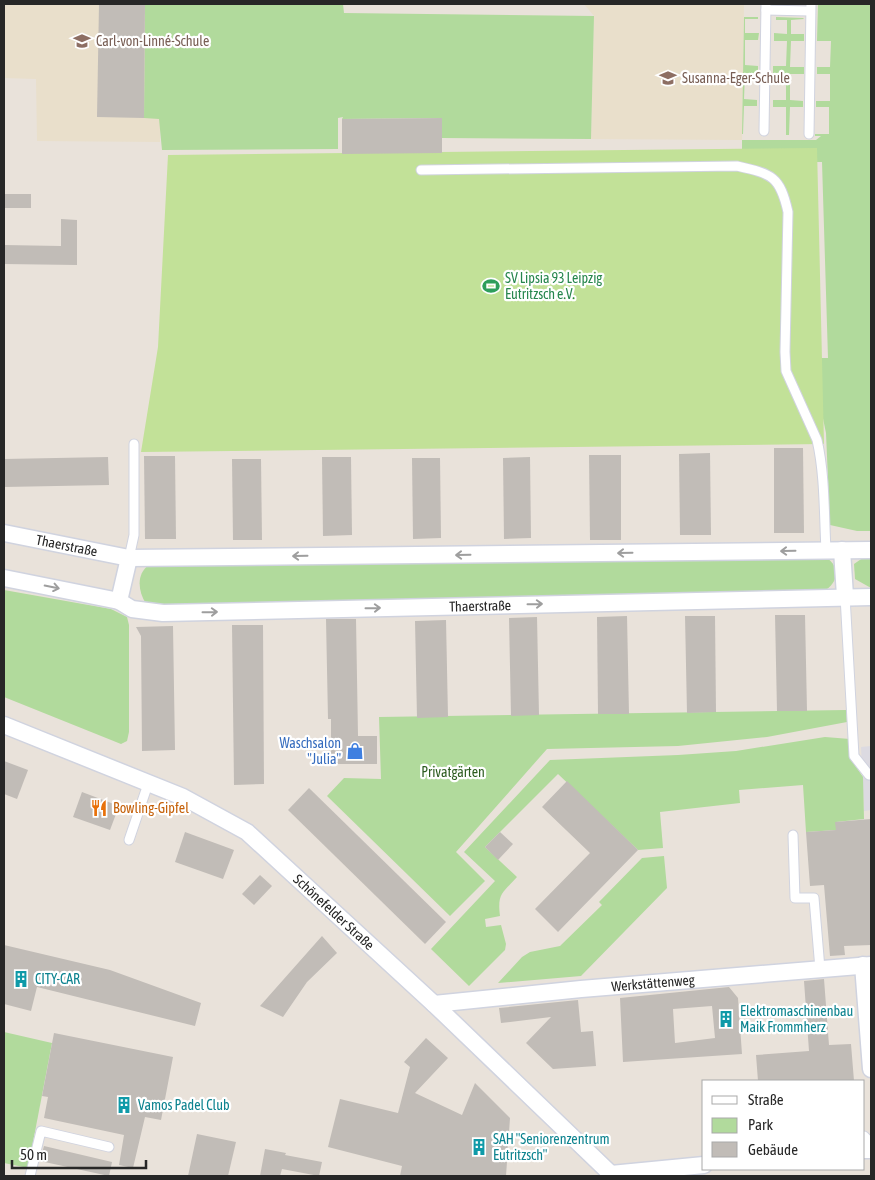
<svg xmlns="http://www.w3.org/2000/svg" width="875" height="1180" viewBox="0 0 875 1180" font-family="'Asap Condensed',sans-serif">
  <rect width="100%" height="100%" fill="#e9e2da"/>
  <path fill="#dcdae1" d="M871 746V810L864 811 861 747Z"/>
  <g fill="#e9dfcb">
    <path d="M4 4H161L160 142 37 141 36 79 4 78Z"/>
    <path d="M584 4H744L742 140 591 139 594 16Z"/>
  </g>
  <g fill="#b1da9c" fill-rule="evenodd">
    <path d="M145 4H343L344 13 594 16 591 139 442 138V118L342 119 343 117 338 118V149L162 150 159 119 144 118Z"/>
    <path d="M818 4H871V531H857L830 525 826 433 819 399 742 160V140H816L821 136H815V134H829V107H816V101H830V74H817V67H830L831 41H817ZM805 162H822L828 358H812Z"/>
    <path d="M744 17H758V19H745V33H759L758 40H745V65L758 66V73H745L744 99 757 100V106H744L743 134H742Z"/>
    <path d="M776 17 803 18 804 19 791 20V34H804V41H791L790 67H804V74H790V100L803 101V107H790L789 135H786V107H773V100H786V74L773 73V66H786L787 41H774V33L787 34V20H776Z"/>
    <path d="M822 555C840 564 841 581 823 592L154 607 146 604C138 591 136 574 149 565Z"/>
    <path d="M867 555H871V588L855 579 854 564Z"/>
    <path d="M4 590 111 609 127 617 129 625V732L127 741 121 744 4 697Z"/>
    <path d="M846 710 847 722 767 737 678 746 547 749 456 852 485 881 450 916 327 796 344 778 381 779 379 717Z"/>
    <path d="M825 737 850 739V758L863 777 864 819 836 822V830L806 832 803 785 739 790 740 803 660 812 663 848 638 850 558 774 485 847 517 877C503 893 497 893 500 916L485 919 486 927 501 925 506 944 505 950 469 986 431 949 495 881 464 852 550 760 678 755 736 751Z"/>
    <path d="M664 856 667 888 581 976 498 983 522 957 530 952 560 946 602 905 599 902 642 858Z"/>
    <path d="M4 1032 52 1043 28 1168 4 1163Z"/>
  </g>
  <path fill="#c2e198" d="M817 148 824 444 141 452 158 347 168 155Z"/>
  <g fill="#c1bcb7" fill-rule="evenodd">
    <path d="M99 4H145L144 118 97 117Z"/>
    <path d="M442 118V153L342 154V119Z"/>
    <rect x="4" y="194" width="27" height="14"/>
    <path d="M61 219 77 220V265L4 264V245L61 246Z"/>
    <path d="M774 448H803L804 533H774Z"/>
    <path d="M710 453 711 535H680L679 454Z"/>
    <path d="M589 455H621V540H590Z"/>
    <path d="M144 456H175L176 539H145Z"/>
    <path d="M108 457 109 485 4 487V459Z"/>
    <path d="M322 457H351L352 535 323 536Z"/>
    <path d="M530 457 531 538 504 539 503 458Z"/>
    <path d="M412 458H440L441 538 413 539Z"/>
    <path d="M232 459H261L262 540H233Z"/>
    <path d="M775 615H805L807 711H777Z"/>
    <path d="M627 616 629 714H598L597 617Z"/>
    <path d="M685 616H715L716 712 687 713Z"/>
    <path d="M537 617 539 715 511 716 509 618Z"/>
    <path d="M326 619H356L358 736H377V764H331V719H328Z"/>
    <path d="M446 620 448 717 417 718 415 621Z"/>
    <path d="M232 625H263L264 784 234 785Z"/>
    <path d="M173 626 175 750 142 751 141 636 136 627Z"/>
    <path d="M4 761 28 770 17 799 4 794Z"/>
    <path d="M567 781 638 850 558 932 535 909 590 853 542 807Z"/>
    <path d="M309 788 446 922 425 944 288 810Z"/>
    <path d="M82 792 119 806 110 830 73 817Z"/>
    <path d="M871 819V945L844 946 845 955 830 956 824 885 810 886 806 832 836 830 835 822Z"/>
    <path d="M185 832 234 850 223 879 175 862Z"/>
    <path d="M500 832 513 844 498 860 485 847Z"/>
    <path d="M260 875 272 886 254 905 242 894Z"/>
    <path d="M322 936 337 953 307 982 283 1017 260 1006Z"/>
    <path d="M4 945 110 970 201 1003 195 1026 37 987 31 1011 4 1004Z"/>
    <path d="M824 979 829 1045 851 1044 854 1081H758L756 1055 809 1051 804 981Z"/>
    <path d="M729 987 738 998 742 1054 623 1062 620 998ZM712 1006 715 1038 675 1043 673 1009Z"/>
    <path d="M578 1000 581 1032 593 1031 596 1066 553 1069 526 1043 551 1017 501 1023 499 1008Z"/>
    <path d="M54 1033 173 1057 161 1120 145 1117 133 1168 119 1165 124 1135 44 1118 48 1097 42 1096Z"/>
    <path d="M426 1038 448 1058 415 1093 462 1115 475 1083 510 1118 506 1176H400L402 1166 328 1147 340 1099 398 1113 410 1067 404 1062Z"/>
    <path d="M197 1134 236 1142 228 1176H188Z"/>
    <path d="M44 1146 112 1162 109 1176 40 1161Z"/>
    <path d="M265 1149 286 1153 285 1155 322 1162 319 1176 282 1169 280 1176H260Z"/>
  </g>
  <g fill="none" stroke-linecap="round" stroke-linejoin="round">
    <g stroke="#d0d3df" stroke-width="11">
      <g id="lane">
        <path d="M766 10 810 11"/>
        <path d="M764 131 766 4"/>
        <path d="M809 134 811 4"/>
        <path d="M421 170 737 166C772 174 780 176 788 212L785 352 786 371 817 440C825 475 824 514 826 550"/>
        <path d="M129 558 134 535V444"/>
        <path d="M845 596 854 756 869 775 871 774"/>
        <path d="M793 835 795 898H814L820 969"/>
        <path d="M129 840 148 784"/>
        <path d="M864 1136 871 1143"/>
        <path d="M30 1176 41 1131 109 1147"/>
      </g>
    </g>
    <g stroke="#d0d3df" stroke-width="19">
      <g id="street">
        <path id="s1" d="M4 533 129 558 871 550"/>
        <path d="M842 550 845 596"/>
        <path id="s2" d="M4 578 119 601 132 609 163 613 871 597"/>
        <path d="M119 601 129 558"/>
        <path id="s3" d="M4 725 183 797 247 832 434 1004 613 1176"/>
        <path d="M863 965 871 1069"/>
        <path id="s4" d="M434 1004 581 989 871 965"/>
        <path d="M864 1150H871"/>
        <path d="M611 1174 704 1165"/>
      </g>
    </g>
    <use href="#lane" stroke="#fff" stroke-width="9"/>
    <use href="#street" stroke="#fff" stroke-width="16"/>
  </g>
  <defs><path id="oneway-shaft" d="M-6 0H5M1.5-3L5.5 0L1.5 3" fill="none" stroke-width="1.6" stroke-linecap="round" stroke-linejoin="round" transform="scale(1.25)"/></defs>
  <g stroke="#9e9e9e">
    <use href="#oneway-shaft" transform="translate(788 551) rotate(179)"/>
    <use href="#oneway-shaft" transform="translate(625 553) rotate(179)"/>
    <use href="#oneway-shaft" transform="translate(463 555) rotate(179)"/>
    <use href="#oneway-shaft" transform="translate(300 556) rotate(179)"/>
    <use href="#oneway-shaft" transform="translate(52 587) rotate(11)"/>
    <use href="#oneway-shaft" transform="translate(535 604) rotate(-1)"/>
    <use href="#oneway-shaft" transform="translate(373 608) rotate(-1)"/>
    <use href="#oneway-shaft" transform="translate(210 612) rotate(-1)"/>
  </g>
  <defs>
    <g id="school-bare" transform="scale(1.35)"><path d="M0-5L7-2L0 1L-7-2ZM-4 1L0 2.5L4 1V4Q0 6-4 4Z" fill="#8d6e63" stroke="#fff" stroke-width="2.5" paint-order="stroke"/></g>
    <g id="stadium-bare" transform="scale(1.35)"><path d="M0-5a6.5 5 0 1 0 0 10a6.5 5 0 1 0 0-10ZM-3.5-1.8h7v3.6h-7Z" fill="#2e9e5b" stroke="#fff" stroke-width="2.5" paint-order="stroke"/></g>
    <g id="shop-bare" transform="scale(1.35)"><path d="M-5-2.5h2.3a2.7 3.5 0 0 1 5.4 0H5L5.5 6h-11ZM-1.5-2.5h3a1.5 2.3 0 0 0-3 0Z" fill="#3f7fe0" stroke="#fff" stroke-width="2.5" paint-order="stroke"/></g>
    <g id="restaurant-bare" transform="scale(1.35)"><path d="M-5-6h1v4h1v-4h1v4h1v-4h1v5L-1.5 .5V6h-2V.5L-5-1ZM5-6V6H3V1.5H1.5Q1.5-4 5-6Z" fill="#e8710a" stroke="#fff" stroke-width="2.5" paint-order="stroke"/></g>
    <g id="building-bare" transform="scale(1.35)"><path d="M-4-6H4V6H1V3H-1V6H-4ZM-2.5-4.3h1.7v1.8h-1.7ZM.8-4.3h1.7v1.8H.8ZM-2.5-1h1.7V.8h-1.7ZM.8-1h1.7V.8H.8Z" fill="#0f9aa8" stroke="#fff" stroke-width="2.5" paint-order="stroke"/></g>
  </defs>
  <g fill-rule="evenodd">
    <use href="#school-bare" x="82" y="41"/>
    <use href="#school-bare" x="668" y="78"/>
    <use href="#stadium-bare" x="491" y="286"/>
    <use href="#shop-bare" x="355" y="751"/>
    <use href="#restaurant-bare" x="99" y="808"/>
    <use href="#building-bare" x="21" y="979"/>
    <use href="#building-bare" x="726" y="1019"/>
    <use href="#building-bare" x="124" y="1105"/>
    <use href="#building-bare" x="479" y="1147"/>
  </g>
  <g text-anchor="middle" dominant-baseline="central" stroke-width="4.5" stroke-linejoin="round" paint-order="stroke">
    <g font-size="14" fill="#785e54" stroke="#fff" text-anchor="start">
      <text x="96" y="41">Carl-von-Linné-Schule</text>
      <text x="682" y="78">Susanna-Eger-Schule</text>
    </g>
    <g font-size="14" fill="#27864d" stroke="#fff" text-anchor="start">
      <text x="505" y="278">SV Lipsia 93 Leipzig<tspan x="505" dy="16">Eutritzsch e.V.</tspan></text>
    </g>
    <g font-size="14" fill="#272727" stroke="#fff">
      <text stroke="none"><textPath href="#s1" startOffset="64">Thaerstraße</textPath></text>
      <text stroke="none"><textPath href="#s2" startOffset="481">Thaerstraße</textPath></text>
      <text stroke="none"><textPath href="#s3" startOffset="384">Schönefelder Straße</textPath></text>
      <text stroke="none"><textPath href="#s4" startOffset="220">Werkstättenweg</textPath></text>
    </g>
    <g font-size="14" fill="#366cbe" stroke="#fff" text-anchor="end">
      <text x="341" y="743">Waschsalon<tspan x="341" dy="16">"Julia"</tspan></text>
    </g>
    <g font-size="14" fill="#2d5c20" stroke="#fff">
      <text x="453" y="772">Privatgärten</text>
    </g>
    <g font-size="14" fill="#c56008" stroke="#fff" text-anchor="start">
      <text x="113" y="808">Bowling-Gipfel</text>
    </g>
    <g font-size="14" fill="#0d838f" stroke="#fff" text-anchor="start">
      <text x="35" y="979">CITY-CAR</text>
      <text x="740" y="1011">Elektromaschinenbau<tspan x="740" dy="16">Maik Frommherz</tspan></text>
      <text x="138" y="1105">Vamos Padel Club</text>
      <text x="493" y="1139">SAH "Seniorenzentrum<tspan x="493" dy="16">Eutritzsch"</tspan></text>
    </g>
  </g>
  <rect width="875" height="1180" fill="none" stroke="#272727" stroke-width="10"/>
  <rect x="702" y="1080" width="162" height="90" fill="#ffffff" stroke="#a9a9a9"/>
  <rect x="712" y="1096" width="25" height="8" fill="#ffffff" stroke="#a9a9a9"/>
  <text x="748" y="1105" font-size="15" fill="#272727">Straße</text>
  <rect x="712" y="1118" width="25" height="15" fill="#b1da9c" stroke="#a9a9a9"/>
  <text x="748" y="1130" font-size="15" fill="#272727">Park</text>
  <rect x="712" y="1142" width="25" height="15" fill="#c1bcb7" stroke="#a9a9a9"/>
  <text x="748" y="1155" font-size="15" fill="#272727">Gebäude</text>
  <path d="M12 1160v8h134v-8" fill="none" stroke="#272727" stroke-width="2.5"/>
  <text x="20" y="1160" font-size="15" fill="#272727" stroke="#ffffff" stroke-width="4" paint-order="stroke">50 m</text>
</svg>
